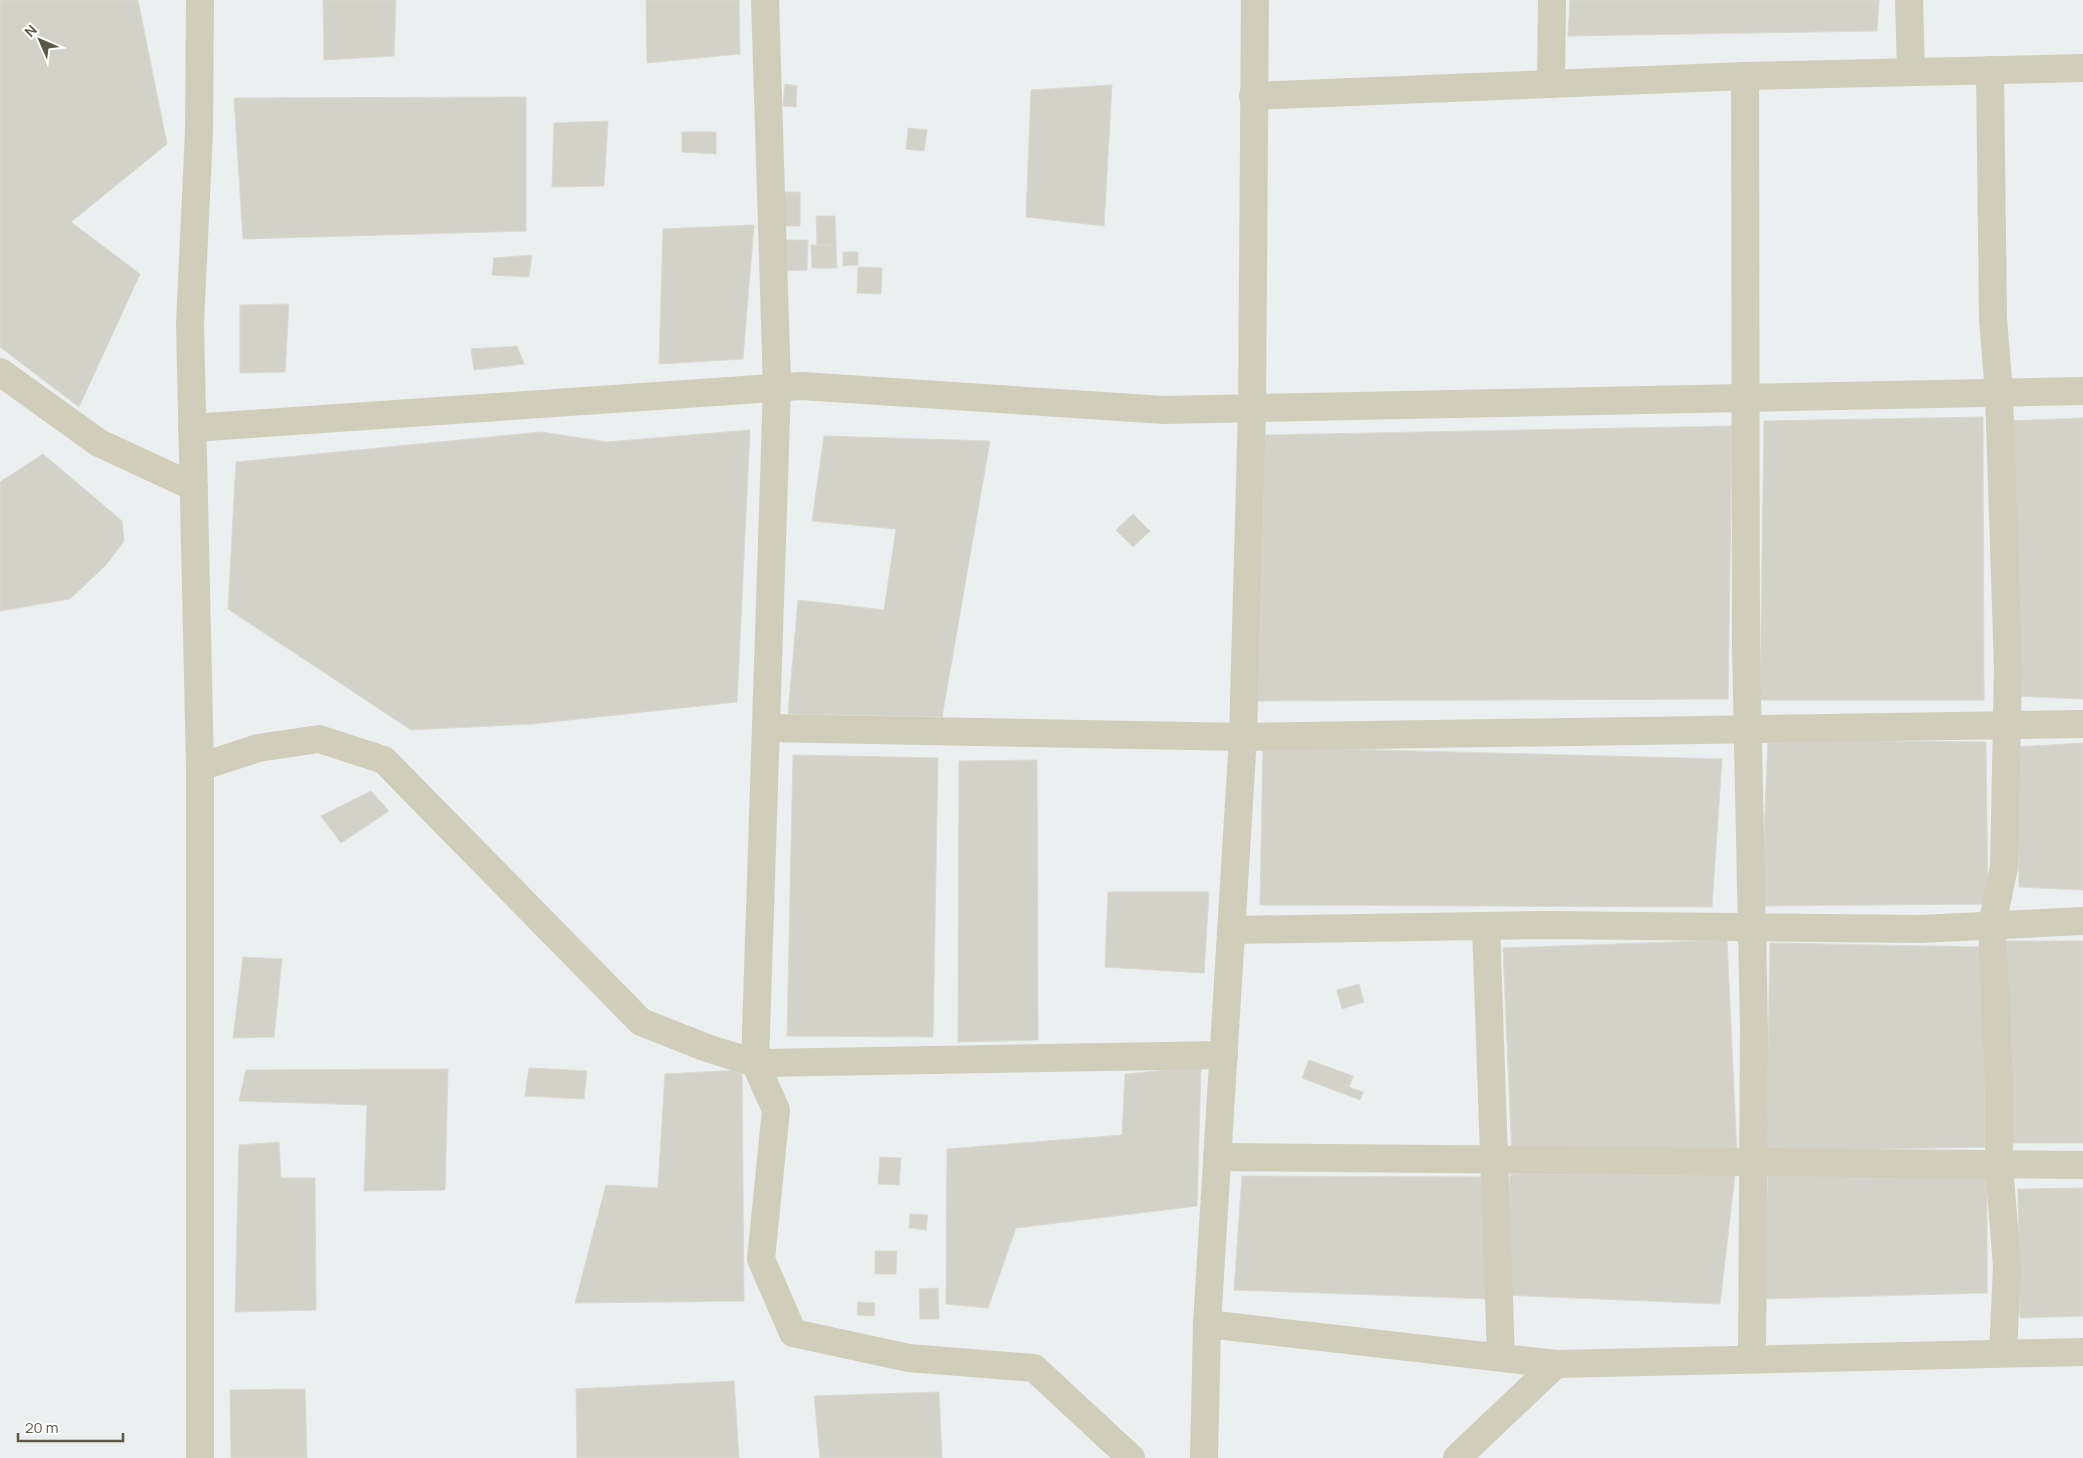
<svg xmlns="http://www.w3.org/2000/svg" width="2083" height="1458" viewBox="0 0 2083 1458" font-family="Manrope,sans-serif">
  <rect width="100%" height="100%" fill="#eceff0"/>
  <g fill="#d2d2c8" stroke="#d9d9d0">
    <path d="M0 0H138L167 144 71 222 140 274 79 407 0 347Z"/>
    <path d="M323 0H396L394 56 324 60Z"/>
    <path d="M646 0H739L740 54 647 63Z"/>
    <path d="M1570 0H1879L1877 31 1568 36Z"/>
    <path d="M785 84 797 86 796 107 783 106Z"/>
    <path d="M1112 85 1104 226 1026 217 1031 90Z"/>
    <path d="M526 97V231L243 239 234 98Z"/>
    <path d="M608 121 604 186 552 187 554 123Z"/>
    <path d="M908 128 927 130 924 151 906 149Z"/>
    <path d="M682 132H716V154L682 152Z"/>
    <path d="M785 192H800V226H784Z"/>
    <path d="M816 216H835L836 245H817Z"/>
    <path d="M754 225 743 359 659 364 663 229Z"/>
    <path d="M784 240H808L807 270 784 271Z"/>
    <path d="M811 245H836L837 268H812Z"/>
    <path d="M843 252H858V265L843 266Z"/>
    <path d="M532 255 529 277 492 275 494 258Z"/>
    <path d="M858 267 882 268 881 294 857 293Z"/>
    <path d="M289 304 285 372 240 373V305Z"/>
    <path d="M517 346 524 364 474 370 471 349Z"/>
    <path d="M1983 417 1984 700H1760L1764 421Z"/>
    <path d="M2083 418V699L2012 696 2009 421Z"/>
    <path d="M1732 426 1728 699 1258 701 1265 435Z"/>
    <path d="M750 430 737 702 532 724 411 730 228 609 236 462 541 432 607 442Z"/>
    <path d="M824 436 990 441 942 717 788 714 798 600 884 610 896 529 812 521Z"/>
    <path d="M43 454 122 521 124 541 106 565 70 599 0 611V482Z"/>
    <path d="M1133 514 1150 531 1133 547 1116 530Z"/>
    <path d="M1768 740 1986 742 1988 904 1761 906Z"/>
    <path d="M2083 743V890L2019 887 2016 747Z"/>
    <path d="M1263 747 1722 759 1712 907 1260 905Z"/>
    <path d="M793 755 938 758 933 1037 787 1036Z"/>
    <path d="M1037 760 1038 1040 958 1042 959 761Z"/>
    <path d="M371 791 389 811 341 843 321 816Z"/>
    <path d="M1108 892H1209L1204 973 1105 967Z"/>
    <path d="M1727 940 1737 1156 1512 1158 1503 948Z"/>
    <path d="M2007 941H2083V1143H2006Z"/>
    <path d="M1770 943 1984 947 1990 1147 1766 1151Z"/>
    <path d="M243 957 282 959 274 1037 233 1038Z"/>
    <path d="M1359 984 1364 1002 1342 1009 1337 990Z"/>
    <path d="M1309 1060 1353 1076 1349 1087 1363 1092 1360 1100 1302 1078Z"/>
    <path d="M1201 1067 1197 1206 1016 1228 988 1308 946 1304 947 1149 1122 1135 1125 1074Z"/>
    <path d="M529 1068 587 1071 584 1099 525 1096Z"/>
    <path d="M448 1069 445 1190 364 1191 367 1105 239 1101 246 1070Z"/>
    <path d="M742 1070 744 1301 575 1303 606 1185 658 1188 665 1074Z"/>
    <path d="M279 1142 281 1178H315L316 1310 235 1312 239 1145Z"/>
    <path d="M880 1157 901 1158 899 1185 878 1184Z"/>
    <path d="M1768 1169 1987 1171V1293L1762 1299Z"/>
    <path d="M1510 1174 1735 1175 1720 1304 1502 1295Z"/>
    <path d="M1242 1176 1483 1177 1490 1299 1234 1290Z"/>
    <path d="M2083 1188V1316L2020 1318 2018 1189Z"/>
    <path d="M910 1214 928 1215 926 1230 909 1228Z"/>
    <path d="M875 1251H897L896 1274H875Z"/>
    <path d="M938 1288 939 1319H920L919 1289Z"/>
    <path d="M858 1302 875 1303 874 1316 857 1315Z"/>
    <path d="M734 1381 739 1458H577L576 1389Z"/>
    <path d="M305 1389 307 1458H231L230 1390Z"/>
    <path d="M939 1392 942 1458H820L814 1396Z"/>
  </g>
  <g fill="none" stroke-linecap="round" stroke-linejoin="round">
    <g stroke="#d1cdbb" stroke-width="28">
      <path d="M765 0 777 387 755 1063 1224 1055"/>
      <path d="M1909 0 1911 72"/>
      <path d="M1990 70 1993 319 1999 393 2008 669 2004 867 1992 925 1999 1082V1164L2007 1267 2003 1353"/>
      <path d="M1745 76 1746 648 1754 1028 1752 1359"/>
      <path d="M1551 84 1552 0"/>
      <path d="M1253 96 1745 76 2083 68"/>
      <path d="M0 372 99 443 194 487"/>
      <path d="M192 428 802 386 1164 410 2083 391"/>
      <path d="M766 728 1243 737 1252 409 1255 0"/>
      <path d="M200 767 258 748 319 739 384 760 641 1022 707 1048 755 1063 776 1110 761 1259 793 1333 909 1358 1034 1368 1131 1458"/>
      <path d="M1486 926 1501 1357"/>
      <path d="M1232 930 1546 925 1920 929 2083 921"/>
      <path d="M1217 1157 2083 1165"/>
      <path d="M1207 1324 1556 1364"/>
      <path d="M200 1458V767L190 323 199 132 200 0"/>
      <path d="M1204 1458 1207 1324 1243 737 2083 724"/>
      <path d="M1457 1458 1556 1364 2083 1352"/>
    </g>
  </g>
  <g transform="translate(40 40) rotate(315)" stroke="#ffffff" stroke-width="4" paint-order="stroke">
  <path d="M0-4L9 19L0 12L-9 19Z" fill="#5c5843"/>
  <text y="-8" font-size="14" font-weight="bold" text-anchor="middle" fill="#5c5843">N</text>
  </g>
  <path d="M18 1433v8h105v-8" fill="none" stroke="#5c5843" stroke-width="2.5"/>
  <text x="25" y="1433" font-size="15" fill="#5c5843" stroke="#ffffff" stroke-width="4" paint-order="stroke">20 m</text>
</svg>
